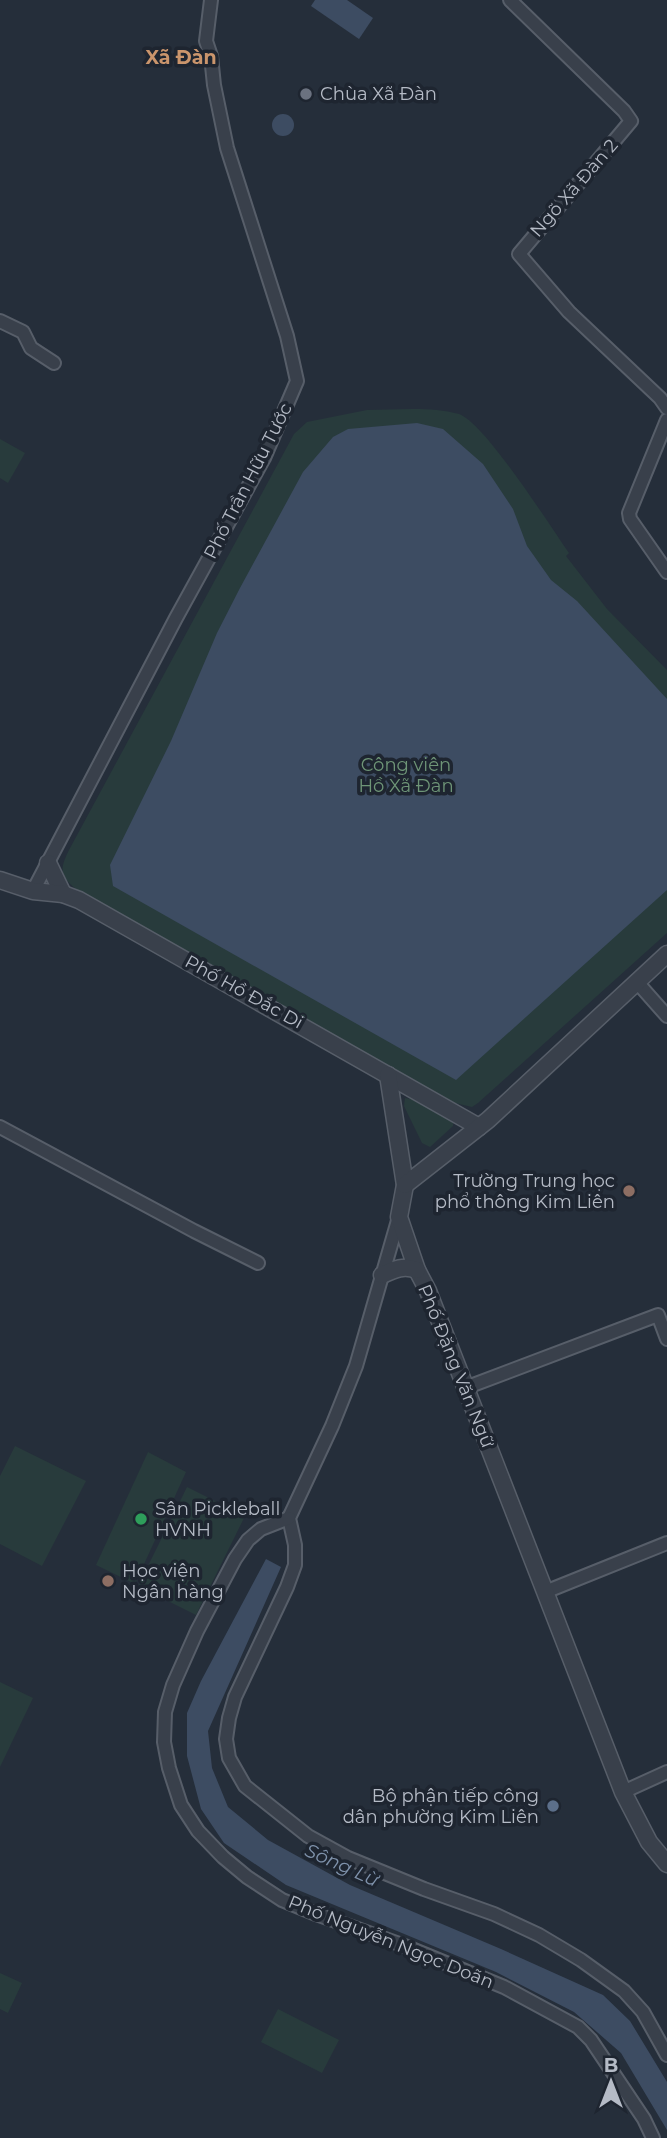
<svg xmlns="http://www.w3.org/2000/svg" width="667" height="2138" viewBox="0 0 667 2138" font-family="Montserrat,sans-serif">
  <rect width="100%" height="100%" fill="#252e3a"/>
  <g fill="#283b3c">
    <path d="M367 410C396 410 430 406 459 414 485 423 550 526 569 553L566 556 607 609 667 670V933L478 1103 472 1107 455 1103 401 1074 77 890C60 876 59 870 69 850L294 434 307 422Z"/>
    <path d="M0 439 25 453 8 483 0 478Z"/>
    <path d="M405 1098 411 1099 453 1121V1126L430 1147 422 1143 404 1106Z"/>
    <path d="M15 1446 86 1481 42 1566 0 1544V1476Z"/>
    <path d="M148 1452 186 1472 135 1584 96 1565Z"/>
    <path d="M187 1487 245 1516 196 1615 138 1586Z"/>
    <path d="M0 1682 33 1698 0 1767Z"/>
    <path d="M0 1973 22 1983 8 2013 0 2009Z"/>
    <path d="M278 2009 339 2040 322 2073 261 2042Z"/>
  </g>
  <g fill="#3d4c62">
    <path d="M315 0H347L373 18 359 39 311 6Z"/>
    <circle cx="283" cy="125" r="11"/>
    <path d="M417 423 443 429 483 464 513 509 527 546 551 580 577 601 667 699V890L456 1080 113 886 110 865 171 741 217 633 240 588 303 472 333 437 348 429Z"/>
    <path d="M266 1559 281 1567 208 1731 212 1768 228 1807 268 1840 350 1885 501 1949 603 1995 630 2021 667 2082V2130L621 2053 574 2012 496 1972 286 1885 224 1843 201 1809 187 1756V1713L201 1681Z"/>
  </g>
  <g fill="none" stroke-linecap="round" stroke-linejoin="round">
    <g stroke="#575e69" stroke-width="16">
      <g id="minor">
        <path d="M510 0 624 111 631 121 519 254 569 312 660 398 667 408"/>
        <path d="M0 321 23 332 31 348 54 363"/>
        <path d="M667 420 629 513 630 519 667 572"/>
        <path d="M33 891 176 618 264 458 297 381 287 336 227 148 214 85 211 56 206 41 211 0"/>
        <path d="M636 981 667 1016"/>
        <path d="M0 1127 194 1231 258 1263"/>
        <path d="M399 1217 356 1366 332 1426 289 1518 295 1545V1565L287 1587 235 1697 229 1718 226 1739 229 1758 245 1786 308 1836 348 1858 424 1889 494 1914 539 1935 581 1960 624 1991 643 2012 667 2055"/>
        <path d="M465 1388 658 1315 667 1339"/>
        <path d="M289 1518 261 1529 248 1540 235 1559 197 1631 173 1685 165 1712 164 1742 169 1768 181 1805 198 1831 223 1857 247 1877 282 1900 316 1914 402 1945 504 1987 578 2027 591 2040 644 2119 653 2138"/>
        <path d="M545 1592 667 1543"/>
        <path d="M623 1792 667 1772"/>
      </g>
    </g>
    <g stroke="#575e69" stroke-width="19">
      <g id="tertiary">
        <path d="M48 863 63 894"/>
        <path d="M0 880 33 891 63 894 79 900 479 1127"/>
        <path d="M388 1075 405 1185 399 1217 417 1270 428 1291 623 1792 649 1842 667 1864"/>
        <path d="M405 1185 488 1120 667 954"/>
        <path d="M382 1275C395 1269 404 1265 417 1270"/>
      </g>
    </g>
    <use href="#minor" stroke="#39404b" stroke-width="12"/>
    <use href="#tertiary" stroke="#39404b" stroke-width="16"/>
  </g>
  <circle fill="#6b7280" stroke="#1e2530" stroke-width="2.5" cx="306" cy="94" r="7"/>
  <g fill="#8d6e63" stroke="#1e2530" stroke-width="2.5">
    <circle cx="629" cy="1191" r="7"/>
    <circle cx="108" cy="1581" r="7"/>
  </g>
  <circle fill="#2e9e5b" stroke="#1e2530" stroke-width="2.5" cx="141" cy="1519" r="7"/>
  <circle fill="#5c6f8a" stroke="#1e2530" stroke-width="2.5" cx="553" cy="1806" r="7"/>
  <g text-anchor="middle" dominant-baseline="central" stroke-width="7" stroke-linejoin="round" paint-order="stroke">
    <g font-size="18" fill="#b5bbc6" stroke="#1e2530" text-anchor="start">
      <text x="320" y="94">Chùa Xã Đàn</text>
      <text x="615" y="1181" text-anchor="end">Trường Trung học<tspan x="615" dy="21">phổ thông Kim Liên</tspan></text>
      <text x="155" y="1509">Sân Pickleball<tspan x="155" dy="21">HVNH</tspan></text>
      <text x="122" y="1571">Học viện<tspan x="122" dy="21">Ngân hàng</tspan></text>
      <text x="539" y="1796" text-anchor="end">Bộ phận tiếp công<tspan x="539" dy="21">dân phường Kim Liên</tspan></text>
    </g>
    <g font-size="18" fill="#b5bbc6" stroke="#1e2530">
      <text transform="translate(574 188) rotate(-49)">Ngõ Xã Đàn 2</text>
      <text transform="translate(248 481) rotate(-63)">Phố Trần Hữu Tước</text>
      <text transform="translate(244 992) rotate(29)">Phố Hồ Đắc Di</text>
      <text transform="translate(456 1366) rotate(68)">Phố Đặng Văn Ngữ</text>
      <text transform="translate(391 1942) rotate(22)">Phố Nguyễn Ngọc Doãn</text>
    </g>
    <g font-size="18" fill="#6e9577" stroke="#1e2530">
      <text x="406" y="765">Công viên<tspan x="406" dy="21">Hồ Xã Đàn</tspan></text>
    </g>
    <g font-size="19" font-weight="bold" fill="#ca956c" stroke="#1e2530">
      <text x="181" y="57">Xã Đàn</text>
    </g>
    <g font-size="19" font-style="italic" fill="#7f92ab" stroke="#1e2530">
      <text transform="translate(342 1865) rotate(24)">Sông Lừ</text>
    </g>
  </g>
  <g transform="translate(611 2082)" stroke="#1e2530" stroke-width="5" paint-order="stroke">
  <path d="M0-5L12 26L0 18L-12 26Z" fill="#b5bbc6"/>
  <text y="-10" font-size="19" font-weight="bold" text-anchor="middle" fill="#b5bbc6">B</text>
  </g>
</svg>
